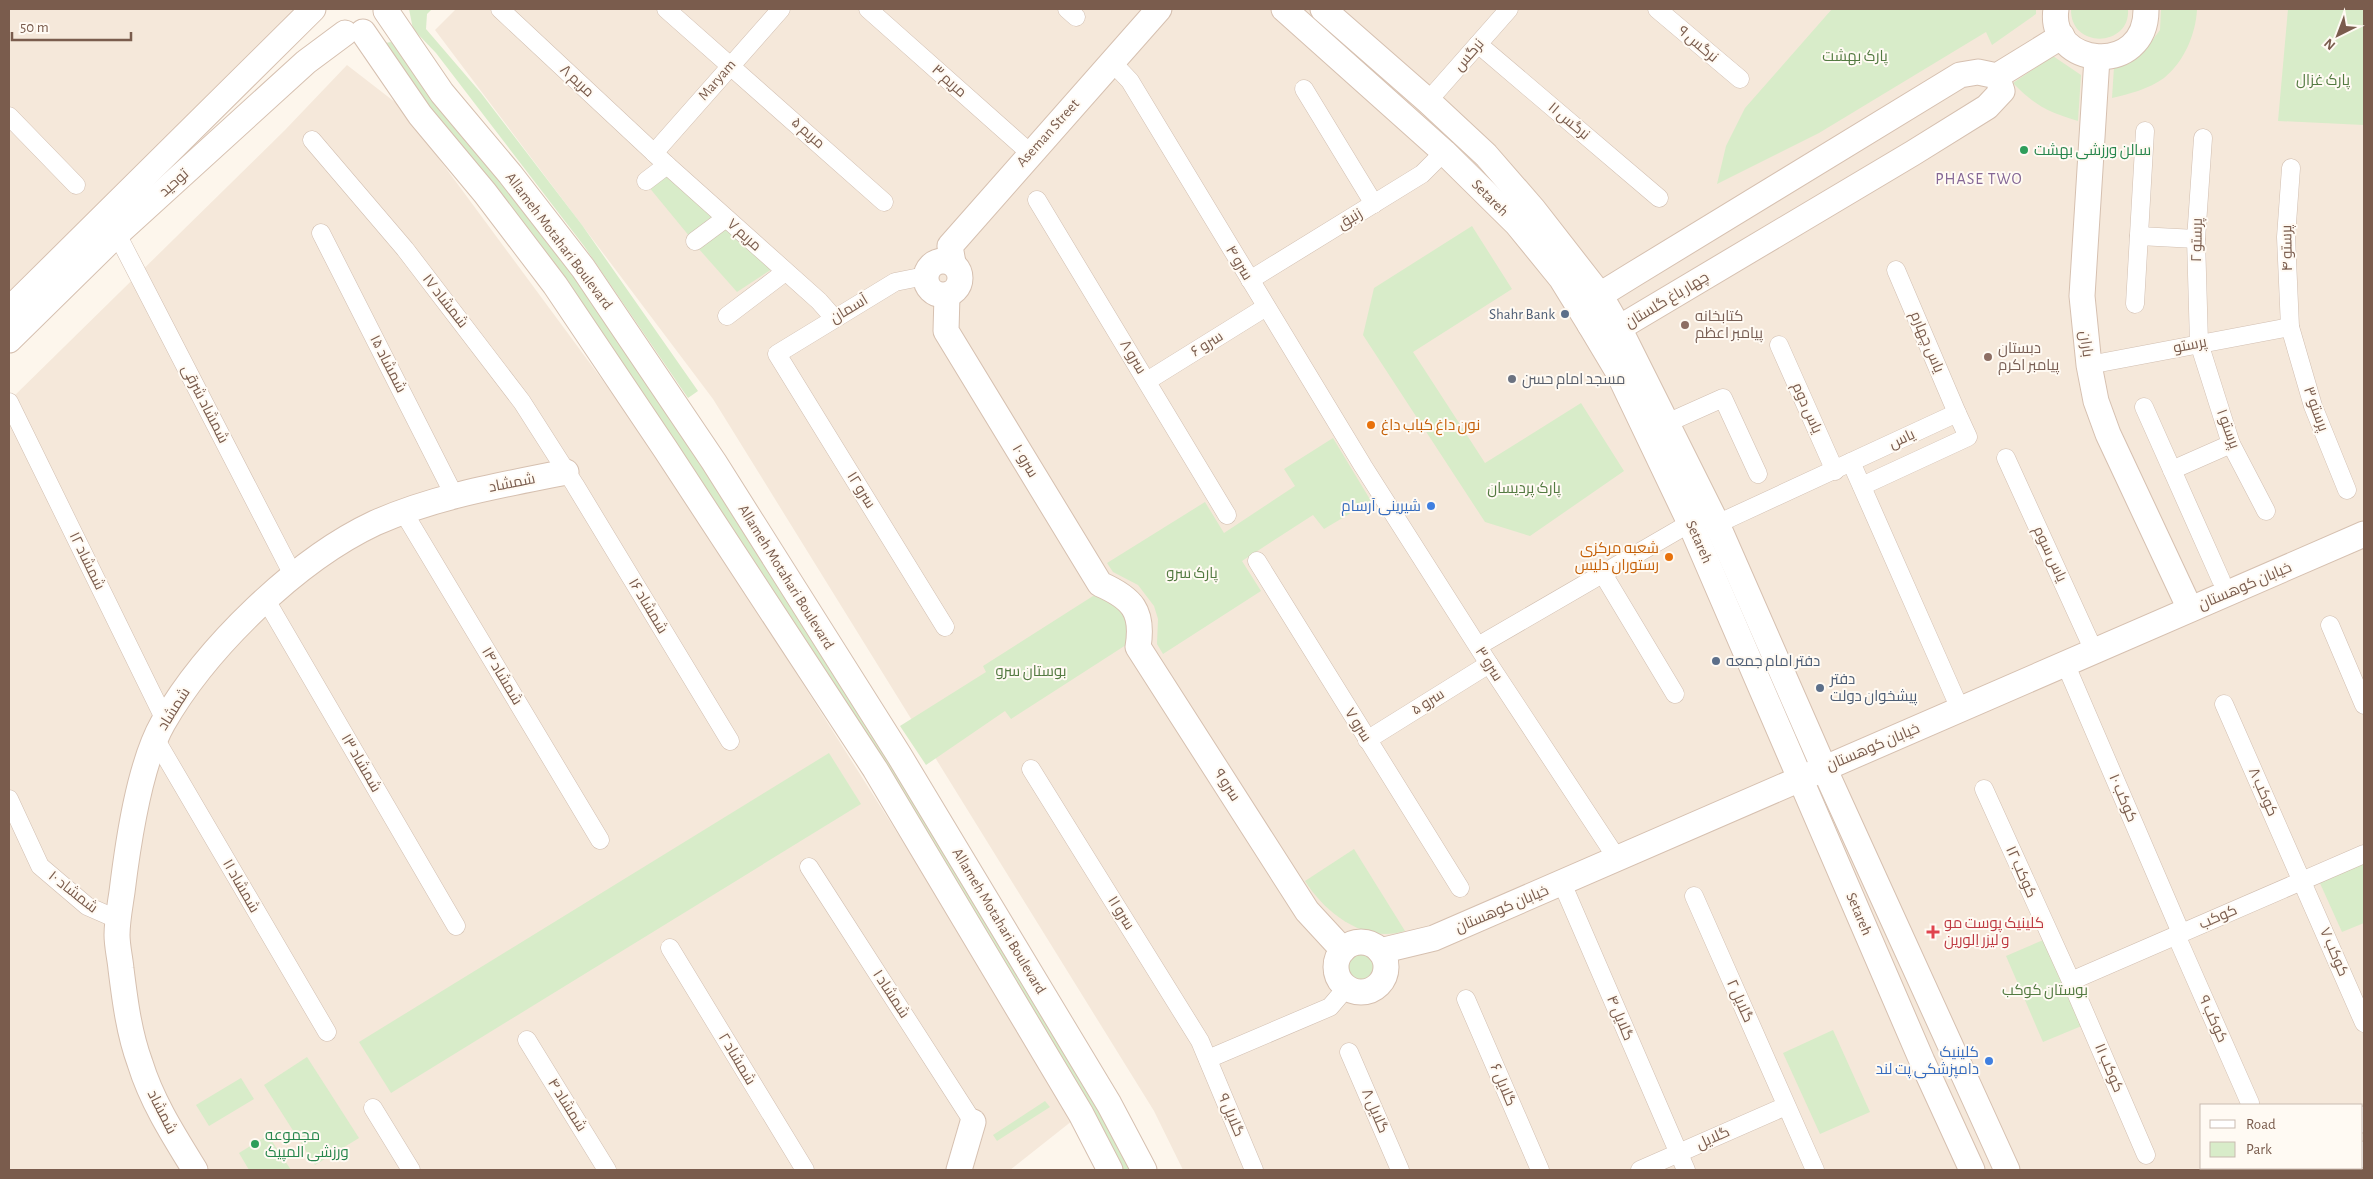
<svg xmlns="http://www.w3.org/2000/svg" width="2373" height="1179" viewBox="0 0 2373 1179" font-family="'Alegreya Sans',Cairo,sans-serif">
  <rect width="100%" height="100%" fill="#fdf6ec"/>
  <g fill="#f5e8da">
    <path d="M9 9H322L9 318Z"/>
    <path d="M456 9H2364V1120L2362 1121V1105H2202V1168H2255L2250 1170H1183L1154 1111 713 399 435 30Z"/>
    <path d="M347 65 400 106 660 458 1077 1117 1010 1170H9V401L285 130Z"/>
  </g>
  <g fill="#d8ecc9">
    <path d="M409 9H432L427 14 426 29 481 93 582 225 698 391 688 398 584 246 436 53 413 29Z"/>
    <path d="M1832 9H2036V14L1992 45 1986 32 1819 133 1717 184 1726 146 1745 108Z"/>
    <path d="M2071 9H2128C2131 47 2070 50 2071 9Z"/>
    <path d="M2161 9H2197C2196 34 2184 62 2164 78 2149 89 2129 94 2112 98L2114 67 2142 54 2160 30Z"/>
    <path d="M2288 9H2364V125L2278 121Z"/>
    <path d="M391 42 541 225 786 588 1136 1170H1122L944 859 893 777 605 336 551 262 380 44Z"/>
    <path d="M2053 56 2081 75 2078 121C2048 112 2034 105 2013 83Z"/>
    <path d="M669 173 717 217 690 237 648 186Z"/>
    <path d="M1472 226 1512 289 1413 352 1485 463 1581 403 1624 471 1530 536 1485 522 1363 335 1374 288Z"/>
    <path d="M728 227 772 269 737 292 698 248Z"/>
    <path d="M1333 438 1371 501 1324 529 1313 515 1242 561 1261 591 1163 654 1157 644 1158 619 1154 606 1138 585 1113 572 1107 563 1205 502 1224 533 1295 486 1284 469Z"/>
    <path d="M1093 596C1117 598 1121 608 1131 628L1126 645 1011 719 1005 711 926 765 900 726 986 672 983 666Z"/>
    <path d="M829 753 861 804 391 1093 359 1042Z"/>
    <path d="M1354 849 1405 931C1365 944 1325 913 1305 881Z"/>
    <path d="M2364 861V923L2342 932 2319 881Z"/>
    <path d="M2048 938 2084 1025 2043 1042 2006 956Z"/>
    <circle cx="1363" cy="965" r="16"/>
    <path d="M1833 1030 1870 1112 1820 1134 1783 1053Z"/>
    <path d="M307 1057 359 1138 315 1165 264 1085Z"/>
    <path d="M241 1078 254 1099 209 1126 196 1105Z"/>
    <path d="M1045 1101 1050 1107 997 1141 993 1135Z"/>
    <path d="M268 1135 291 1170H249L239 1153Z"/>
  </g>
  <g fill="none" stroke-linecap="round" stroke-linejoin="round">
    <g stroke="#d1beb0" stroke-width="19">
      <g id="street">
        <path d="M500 9 667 165 819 301 834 318"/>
        <path d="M666 9 884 202"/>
        <path d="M868 9 1030 153"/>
        <path d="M1067 9 1076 17"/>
        <path d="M1657 9 1740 79"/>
        <path d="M1478 44 1659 198"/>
        <path d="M1112 62 1130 81 1363 466 1489 664 1618 860"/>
        <path d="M1304 89 1374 204"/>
        <path d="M1428 101 1509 9"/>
        <path d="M9 116 76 185"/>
        <path d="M2203 138 2196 239 2199 343 2231 444 2266 511"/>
        <path d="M312 140 405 249 522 402 575 485 730 741"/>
        <path d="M654 153 781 9"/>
        <path d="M2291 168 2286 237 2290 327 2313 406 2347 490"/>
        <path d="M646 181 667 165"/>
        <path d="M1037 200 1227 515"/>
        <path d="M321 233 454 495"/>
        <path d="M117 234 293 575"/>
        <path d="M2139 236 2196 239"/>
        <path d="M695 241 726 218"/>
        <path d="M1896 270 1957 413"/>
        <path d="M925 276 895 282 777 354 945 627"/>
        <path d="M1250 280 1422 174 1444 152"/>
        <path d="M2135 304 2145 131"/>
        <path d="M727 316 785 272"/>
        <path d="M1779 345 1835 471"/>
        <path d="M2089 365 2290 327"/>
        <path d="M1147 381 1266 307"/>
        <path d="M9 402 165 720"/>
        <path d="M2144 407 2221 580"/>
        <path d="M1667 423 1723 398 1758 474"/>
        <path d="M2006 458 2094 651"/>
        <path d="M1851 462 1960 709"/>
        <path d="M2172 470 2231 444"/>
        <path d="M404 513 600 840"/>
        <path d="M1717 524 1957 413 1968 437 1862 486"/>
        <path d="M1257 561 1460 888"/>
        <path d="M1603 574 1675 694"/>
        <path d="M266 600 456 926"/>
        <path d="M2330 625 2364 705"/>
        <path d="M1478 646 1690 523"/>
        <path d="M2065 663 2181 933"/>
        <path d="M2224 704 2364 1023"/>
        <path d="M156 740 327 1032"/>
        <path d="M1367 740 1489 664"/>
        <path d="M1031 769 1200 1041 1254 1170"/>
        <path d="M1984 789 2071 981 2146 1155"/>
        <path d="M9 799 40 866 87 906 119 920"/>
        <path d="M809 867 973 1122"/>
        <path d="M1562 883 1686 1170"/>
        <path d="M1694 896 1815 1170"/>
        <path d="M2176 935 2250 1103"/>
        <path d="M670 948 805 1170"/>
        <path d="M2071 981 2364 854"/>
        <path d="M1466 999 1540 1170"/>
        <path d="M527 1040 607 1170"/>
        <path d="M1349 1052 1400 1170"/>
        <path d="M1208 1059 1330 1007 1347 987"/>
        <path d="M373 1108 411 1170"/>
        <path d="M1640 1170 1786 1106"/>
      </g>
    </g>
    <g stroke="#d6c0b0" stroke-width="27">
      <g id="secondary">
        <path d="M1284 9 1444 152 1517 224 1561 278 1590 325 1617 370 1690 523 1922 1061 1972 1170"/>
        <path d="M1323 9 1428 101 1486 155 1533 209 1600 295 1619 328 1717 524 1824 768 2007 1170"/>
        <path d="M2056 9C2047 67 2147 78 2146 9"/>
        <path d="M386 11 442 93 510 174 583 268 714 462 899 755 1109 1104 1144 1170"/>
        <path d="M363 32 420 115 485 193 555 285 666 450 875 769 1081 1114 1110 1170"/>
        <path d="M2097 58 2082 296 2089 365 2096 401 2108 434 2190 609"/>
        <path d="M1997 76 1978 72 1960 75 1634 274 1600 295 1590 325 1619 328 1913 153 1987 107 2002 91 1997 76 2062 36"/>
        <circle cx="943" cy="278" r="17"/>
        <path d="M953 263 950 246 1159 9"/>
        <path d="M947 295 946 331 1100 584C1132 598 1144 611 1138 647L1307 911 1343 950"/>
        <path d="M9 310 313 9"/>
        <path d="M9 340 117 234 306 62 345 33"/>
        <circle cx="1361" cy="967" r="25"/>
        <path d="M1380 951 1434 938 2364 534"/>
        <path d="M2362 1120 2364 1119"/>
        <path d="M2362 1155 2364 1154"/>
        <path d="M2299 1168 2300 1170"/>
        <path d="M195 1170C174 1136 152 1102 140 1063 129 1033 125 1001 121 969 120 958 117 946 117 935 117 921 120 906 122 892 128 843 139 765 163 723 206 648 296 560 375 523 436 496 502 485 566 472"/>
        <path d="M959 1170 973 1122"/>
        <path d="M2253 1170 2259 1168"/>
        <path d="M2330 1170 2335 1168"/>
      </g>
    </g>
    <use href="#street" stroke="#fff" stroke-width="18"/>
    <use href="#secondary" stroke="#fff" stroke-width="25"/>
  </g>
  <g fill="#2e9e5b" stroke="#fffaf3" stroke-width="2">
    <circle cx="2024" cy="150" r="5"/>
    <circle cx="255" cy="1144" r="5"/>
  </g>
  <g fill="#5c6f8a" stroke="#fffaf3" stroke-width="2">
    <circle cx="1565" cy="314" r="5"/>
    <circle cx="1716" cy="661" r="5"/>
    <circle cx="1820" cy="688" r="5"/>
  </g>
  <g fill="#8d6e63" stroke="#fffaf3" stroke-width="2">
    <circle cx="1685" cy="325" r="5"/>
    <circle cx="1988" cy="357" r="5"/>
  </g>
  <circle fill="#6b7280" stroke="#fffaf3" stroke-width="2" cx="1512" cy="379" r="5"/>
  <g fill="#e8710a" stroke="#fffaf3" stroke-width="2">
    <circle cx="1371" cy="425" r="5"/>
    <circle cx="1669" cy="557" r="5"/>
  </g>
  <g fill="#3f7fe0" stroke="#fffaf3" stroke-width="2">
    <circle cx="1431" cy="506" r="5"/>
    <circle cx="1989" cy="1061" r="5"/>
  </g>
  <path fill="#e0444e" stroke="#fffaf3" stroke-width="2" d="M1930.5 924.5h5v5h5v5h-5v5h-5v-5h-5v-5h5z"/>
  <g text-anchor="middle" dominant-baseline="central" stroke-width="4" stroke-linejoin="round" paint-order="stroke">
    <g font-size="15" fill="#7a5c4d" stroke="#fffaf3">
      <text transform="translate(1698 44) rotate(40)">نرگس ۹</text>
      <text transform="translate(1469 55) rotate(-49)">نرگس</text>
      <text transform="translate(717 80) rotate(-49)">Maryam</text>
      <text transform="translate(577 81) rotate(43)">مریم ۸</text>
      <text transform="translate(949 81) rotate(42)">مریم ۳</text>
      <text transform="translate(1569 121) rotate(40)">نرگس ۱۱</text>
      <text transform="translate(808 133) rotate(42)">مریم ۵</text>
      <text transform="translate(1048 133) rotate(-48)">Aseman Street</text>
      <text transform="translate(174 183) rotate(-42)">توحید</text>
      <text transform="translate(1490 198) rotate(45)">Setareh</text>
      <text transform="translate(1350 219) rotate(-31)">زنبق</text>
      <text transform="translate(744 235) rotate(42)">مریم ۷</text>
      <text transform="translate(2197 240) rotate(-89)">پرستو ۲</text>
      <text transform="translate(559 241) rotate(53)">Allameh Motahari Boulevard</text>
      <text transform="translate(2287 248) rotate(-91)">پرستو ۴</text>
      <text transform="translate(1239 263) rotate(59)">سرو ۴</text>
      <text transform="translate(1667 300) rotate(-31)">چهار باغ گلستان</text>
      <text transform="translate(445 301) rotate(52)">شمشاد ۱۷</text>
      <text transform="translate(849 309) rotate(-31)">آسمان</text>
      <text transform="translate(1927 342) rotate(67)">یاس چهارم</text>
      <text transform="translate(1207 344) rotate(-32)">سرو ۶</text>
      <text transform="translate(2086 344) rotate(82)">باران</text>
      <text transform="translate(2190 345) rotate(-11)">پرستو</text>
      <text transform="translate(1133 357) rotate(59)">سرو ۸</text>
      <text transform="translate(388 364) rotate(63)">شمشاد ۱۵</text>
      <text transform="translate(205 404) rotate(63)">شمشاد شرقی</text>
      <text transform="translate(1807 408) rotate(66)">یاس دوم</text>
      <text transform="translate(2316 409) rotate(70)">پرستو ۳</text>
      <text transform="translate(2228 429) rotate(70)">پرستو ۱</text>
      <text transform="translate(1902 439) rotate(-25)">یاس</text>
      <text transform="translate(1025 461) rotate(59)">سرو ۱۰</text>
      <text transform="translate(512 483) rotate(-11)">شمشاد</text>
      <text transform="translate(861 490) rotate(58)">سرو ۱۲</text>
      <text transform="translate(1699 542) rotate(66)">Setareh</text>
      <text transform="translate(2050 554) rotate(65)">یاس سوم</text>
      <text transform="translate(87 561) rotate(64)">شمشاد ۱۲</text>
      <text transform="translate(786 577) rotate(58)">Allameh Motahari Boulevard</text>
      <text transform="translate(2245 586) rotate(-23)">خیابان کوهستان</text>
      <text transform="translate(648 606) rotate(59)">شمشاد ۱۶</text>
      <text transform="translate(1489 664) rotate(57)">سرو ۳</text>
      <text transform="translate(502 676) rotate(59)">شمشاد ۱۴</text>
      <text transform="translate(1428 702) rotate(-32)">سرو ۵</text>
      <text transform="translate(174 709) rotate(-58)">شمشاد</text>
      <text transform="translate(1358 725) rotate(58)">سرو ۷</text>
      <text transform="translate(1873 747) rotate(-23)">خیابان کوهستان</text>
      <text transform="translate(361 763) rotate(60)">شمشاد ۱۳</text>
      <text transform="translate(1227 785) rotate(57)">سرو ۹</text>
      <text transform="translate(2263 792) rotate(66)">کوکب ۸</text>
      <text transform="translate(2123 798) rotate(67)">کوکب ۱۰</text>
      <text transform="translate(2021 872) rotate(66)">کوکب ۱۲</text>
      <text transform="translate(241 886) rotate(60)">شمشاد ۱۱</text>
      <text transform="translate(73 892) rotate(38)">شمشاد ۱۰</text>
      <text transform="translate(1502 909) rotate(-23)">خیابان کوهستان</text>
      <text transform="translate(1121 913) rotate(58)">سرو ۱۱</text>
      <text transform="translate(1859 914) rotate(67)">Setareh</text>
      <text transform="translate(2218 917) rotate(-23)">کوکب</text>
      <text transform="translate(999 921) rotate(59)">Allameh Motahari Boulevard</text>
      <text transform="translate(2334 952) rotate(67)">کوکب ۷</text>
      <text transform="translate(891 994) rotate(57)">شمشاد ۱</text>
      <text transform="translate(1740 1001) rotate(66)">گلایل ۲</text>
      <text transform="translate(1620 1018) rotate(67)">گلایل ۴</text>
      <text transform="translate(2213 1019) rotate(66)">کوکب ۹</text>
      <text transform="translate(737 1059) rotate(59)">شمشاد ۲</text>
      <text transform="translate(2109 1068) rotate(67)">کوکب ۱۱</text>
      <text transform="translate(1503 1085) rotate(67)">گلایل ۶</text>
      <text transform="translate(567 1105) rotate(58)">شمشاد ۴</text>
      <text transform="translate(1375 1111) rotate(67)">گلایل ۸</text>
      <text transform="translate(162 1112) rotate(63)">شمشاد</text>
      <text transform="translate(1231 1115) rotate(67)">گلایل ۹</text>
      <text transform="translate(1713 1138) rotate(-24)">گلایل</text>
    </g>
    <g font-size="15" fill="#537a41" stroke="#fffaf3">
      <text x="1855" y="56">پارک بهشت</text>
      <text x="2323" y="80">پارک غزال</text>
      <text x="1524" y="488">پارک پردیسان</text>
      <text x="1192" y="573">پارک سرو</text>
      <text x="1031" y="671">بوستان سرو</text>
      <text x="2045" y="990">بوستان کوکب</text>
    </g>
    <g font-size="15" fill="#27864d" stroke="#fffaf3" text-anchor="start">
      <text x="2034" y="150">سالن ورزشی بهشت</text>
      <text x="265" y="1135">مجموعه<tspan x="265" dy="17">ورزشی المپیک</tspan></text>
    </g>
    <g font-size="15" fill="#4e5e75" stroke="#fffaf3" text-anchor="start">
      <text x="1555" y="314" text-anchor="end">Shahr Bank</text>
      <text x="1726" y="661">دفتر امام جمعه</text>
      <text x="1830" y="679">دفتر<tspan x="1830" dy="17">پیشخوان دولت</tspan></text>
    </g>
    <g font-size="15" fill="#785e54" stroke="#fffaf3" text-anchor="start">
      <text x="1695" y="316">کتابخانه<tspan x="1695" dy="17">پیامبر اعظم</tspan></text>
      <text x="1998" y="348">دبستان<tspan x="1998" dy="17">پیامبر اکرم</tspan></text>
    </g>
    <g font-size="15" fill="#5b616d" stroke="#fffaf3" text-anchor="start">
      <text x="1522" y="379">مسجد امام حسن</text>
    </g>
    <g font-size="15" fill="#c56008" stroke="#fffaf3" text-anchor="start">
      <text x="1381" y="425">نون داغ کباب داغ</text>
      <text x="1659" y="548" text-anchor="end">شعبه مرکزی<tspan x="1659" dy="17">رستوران دلیس</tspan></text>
    </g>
    <g font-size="15" fill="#366cbe" stroke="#fffaf3" text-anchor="end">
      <text x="1421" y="506">شیرینی آرسام</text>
      <text x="1979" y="1052">کلینیک<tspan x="1979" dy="17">دامپزشکی پت لند</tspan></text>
    </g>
    <g font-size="15" fill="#be3a42" stroke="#fffaf3" text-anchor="start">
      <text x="1944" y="923">کلینیک پوست مو<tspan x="1944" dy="17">و لیزر اِلورین</tspan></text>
    </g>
    <g font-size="16" letter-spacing="1" fill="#846695" stroke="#fffaf3">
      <text x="1979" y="179">PHASE TWO</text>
    </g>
  </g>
  <rect width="2373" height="1179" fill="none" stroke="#7a5c4d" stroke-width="20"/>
  <rect x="2200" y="1104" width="162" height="65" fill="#fffaf3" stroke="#cabbb1"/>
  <rect x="2210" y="1120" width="25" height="8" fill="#ffffff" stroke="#cabbb1"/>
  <text x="2246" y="1129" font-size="15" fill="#7a5c4d">Road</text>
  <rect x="2210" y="1142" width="25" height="15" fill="#d8ecc9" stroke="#cabbb1"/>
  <text x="2246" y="1154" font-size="15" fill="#7a5c4d">Park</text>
  <g transform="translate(2338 35) rotate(222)" stroke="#fffaf3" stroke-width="4" paint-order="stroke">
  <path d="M0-4L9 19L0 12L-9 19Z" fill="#7a5c4d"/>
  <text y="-8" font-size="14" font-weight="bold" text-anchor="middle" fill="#7a5c4d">N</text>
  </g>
  <path d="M12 32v8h119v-8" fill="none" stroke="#7a5c4d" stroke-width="2.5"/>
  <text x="20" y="32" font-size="15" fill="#7a5c4d" stroke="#fffaf3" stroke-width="4" paint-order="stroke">50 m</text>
</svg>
